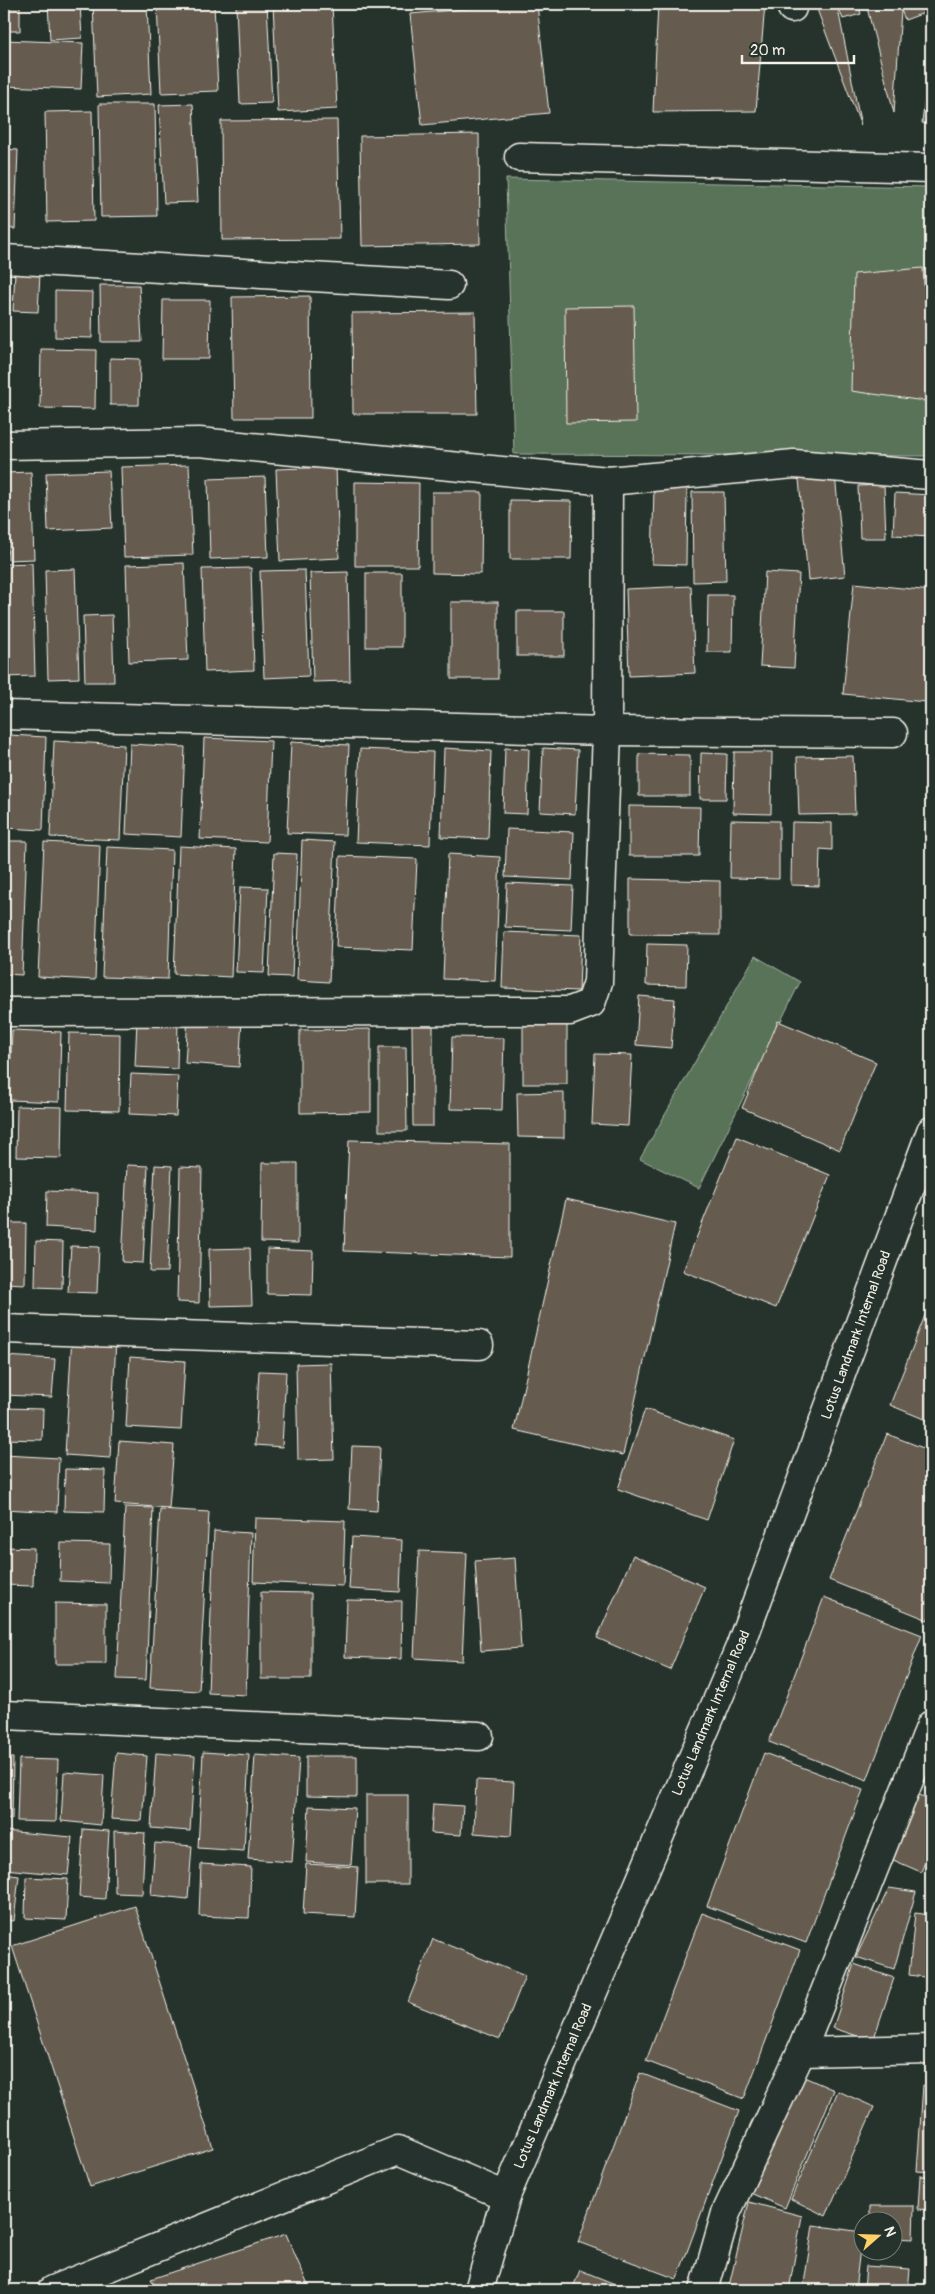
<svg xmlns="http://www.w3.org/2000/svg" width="935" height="2294" viewBox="0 0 935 2294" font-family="Pangolin,sans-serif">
  <rect width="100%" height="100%" fill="#26332d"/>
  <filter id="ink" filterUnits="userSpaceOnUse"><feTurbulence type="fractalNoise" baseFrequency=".02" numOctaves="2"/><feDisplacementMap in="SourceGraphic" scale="10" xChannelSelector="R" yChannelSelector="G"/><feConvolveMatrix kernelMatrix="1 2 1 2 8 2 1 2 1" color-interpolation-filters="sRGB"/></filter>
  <g filter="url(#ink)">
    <g fill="#597359" stroke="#a6b2a0">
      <path d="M506 179 931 187V456L514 454Z"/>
      <path d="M755 956 800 982 699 1188 640 1159Z"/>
    </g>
    <g fill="#655b50" stroke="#f4f1e8">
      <rect x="4" y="4" width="16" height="27"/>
      <path d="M48 4H80L82 38 50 40Z"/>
      <path d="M93 4H147L151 94 97 97Z"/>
      <path d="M157 4H214L218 91 161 93Z"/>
      <path d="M236 4H267L272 103 240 104Z"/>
      <path d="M273 4H332L337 109 278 112Z"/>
      <path d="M521 4H537L549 113 422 125 410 14Z"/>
      <path d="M658 4H765L756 111 653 112Z"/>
      <path d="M815 4H837L861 126Z"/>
      <path d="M837 4H858L861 14 843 19Z"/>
      <path d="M866 4H920L924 13 905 20 901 10 894 113Z"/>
      <path d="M4 40 83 43 81 89 4 86Z"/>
      <path d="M931 46V125L922 123Z"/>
      <path d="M99 104H155L157 216 101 217Z"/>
      <path d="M193 104 198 202 164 203 159 105Z"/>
      <path d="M92 111 94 221 47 222 45 112Z"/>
      <path d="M337 120 340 239 222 240 221 121Z"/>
      <path d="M479 134 480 244 362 246 360 136Z"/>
      <path d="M4 149 18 150 15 229 4 228Z"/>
      <path d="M923 268 928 341 925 401 851 391 854 274Z"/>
      <path d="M15 272 40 273 38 312 13 311Z"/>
      <path d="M100 285H139L142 342H101Z"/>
      <path d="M55 291 93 292 92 338 55 337Z"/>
      <path d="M310 296 311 418H234L232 297Z"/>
      <path d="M163 300H210L209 359H162Z"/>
      <path d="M634 306 636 422 566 423 565 307Z"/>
      <path d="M475 312 477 414H353L352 313Z"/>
      <rect x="4" y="329" width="2" height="83"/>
      <path d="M41 349 96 350 95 409 40 408Z"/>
      <path d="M110 358 140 359 139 405H110Z"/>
      <path d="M189 465 193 555 124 557 121 467Z"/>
      <path d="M336 467 339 558 280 561 276 469Z"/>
      <path d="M109 471 112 528 48 531 46 473Z"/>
      <path d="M31 472 34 559 8 560 5 473Z"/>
      <path d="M835 475 845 576 808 580 799 479Z"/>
      <path d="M265 477 268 557 210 559 208 479Z"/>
      <path d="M355 482 419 483 418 566H355Z"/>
      <path d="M884 485 886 538H860L858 486Z"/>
      <path d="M654 487 687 488 686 565 652 564Z"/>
      <path d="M432 492H482L481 574 432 573Z"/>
      <path d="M692 492H724L726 581 693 582Z"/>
      <path d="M895 493 931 495V537L893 535Z"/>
      <path d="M510 500 572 501 571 559H510Z"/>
      <path d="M32 563 35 676 4 677V564Z"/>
      <path d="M184 563 188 660 129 662 126 565Z"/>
      <path d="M251 568 254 670 205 672 202 569Z"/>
      <path d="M75 569 79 678 48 679 45 570Z"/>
      <path d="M305 570 309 676 264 678 260 571Z"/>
      <path d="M348 572 350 681 313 682 310 573Z"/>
      <path d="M765 572 799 574 794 668 760 666Z"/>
      <rect x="366" y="573" width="36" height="74"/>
      <path d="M854 583 931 591V647L926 702 843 694Z"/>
      <path d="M691 586 695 673 629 676 626 589Z"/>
      <path d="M708 595H733L732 652H707Z"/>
      <rect x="451" y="602" width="47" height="77"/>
      <rect x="517" y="611" width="47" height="45"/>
      <path d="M112 615 114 682H85L83 616Z"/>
      <path d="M9 735 46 737 43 830 5 828Z"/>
      <path d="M204 738 271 741 267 842 200 839Z"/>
      <path d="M54 741 124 745 120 840 50 837Z"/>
      <path d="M291 742 349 745 345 835 287 833Z"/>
      <path d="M130 744 185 747 181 837 126 834Z"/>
      <path d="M444 748 491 751 488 839 441 837Z"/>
      <path d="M505 748 529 749 527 814 503 813Z"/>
      <path d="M543 748 578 750 575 814 540 812Z"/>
      <path d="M360 749 433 752 430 845 356 842Z"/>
      <path d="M734 752H772L771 814 733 813Z"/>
      <path d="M701 753 727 754 726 799H700Z"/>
      <path d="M639 754 690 755V796H639Z"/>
      <path d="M853 756 855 814 799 815 797 757Z"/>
      <path d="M629 806 700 807 699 856H629Z"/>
      <path d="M731 820 779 821V879L730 878Z"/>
      <path d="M792 822 832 823V850L820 849 819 886 791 885Z"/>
      <path d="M507 829 574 832 572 880 505 877Z"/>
      <path d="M302 840 335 842 329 982 297 980Z"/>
      <path d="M4 841H27L22 975 4 974Z"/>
      <path d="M44 842 100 845 95 980 38 977Z"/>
      <path d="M179 846 236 849 231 977 174 974Z"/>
      <path d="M107 847 172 850 168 979 102 977Z"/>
      <path d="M274 853 297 854 292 977 269 976Z"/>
      <path d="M448 854 500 857 495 981 443 979Z"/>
      <path d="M340 856 417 859 413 950 336 947Z"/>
      <path d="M630 879 720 881V935L630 934Z"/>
      <path d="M507 883 573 886 571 930 505 927Z"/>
      <path d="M240 887 268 888 264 973 236 972Z"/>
      <path d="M504 932 581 935 579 991 502 988Z"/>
      <path d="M647 944 687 945 686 986 646 985Z"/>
      <path d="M639 996 675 999 671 1048 636 1045Z"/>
      <path d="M188 1018 242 1021 239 1067 185 1063Z"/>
      <path d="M137 1020 178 1022 177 1069 135 1067Z"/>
      <path d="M4 1021 10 1022 5 1093H4Z"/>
      <path d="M778 1021 876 1062 840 1150 742 1108Z"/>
      <path d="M412 1024H433V1126H413Z"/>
      <rect x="523" y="1024" width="44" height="60"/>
      <path d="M371 1029V1112L300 1113V1030Z"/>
      <path d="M12 1030 61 1032 59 1102 9 1100Z"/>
      <path d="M69 1033 120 1034 119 1111 67 1110Z"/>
      <path d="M452 1037 504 1038 502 1110 450 1109Z"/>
      <path d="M379 1047H406L407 1131H379Z"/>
      <path d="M595 1054 632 1055 628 1126 592 1124Z"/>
      <path d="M131 1074 178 1076 176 1116 129 1114Z"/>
      <path d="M564 1092V1138L518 1137 517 1093Z"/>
      <path d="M17 1106 62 1107 61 1158 16 1157Z"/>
      <path d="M4 1130 7 1131 5 1165 4 1164Z"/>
      <path d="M737 1137 830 1175 776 1308 683 1271Z"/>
      <path d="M349 1140 510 1144V1257L344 1251Z"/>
      <path d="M262 1163H298V1243L261 1242Z"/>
      <path d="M127 1165 148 1166 143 1263 122 1262Z"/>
      <path d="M155 1165 172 1166 167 1272H150Z"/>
      <path d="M180 1167 202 1168 199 1303 177 1302Z"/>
      <path d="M47 1191 98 1193 97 1230 46 1227Z"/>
      <path d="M566 1199 675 1224 623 1455 514 1430Z"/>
      <path d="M4 1223H26L25 1284 4 1283Z"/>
      <path d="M36 1241 63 1242 62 1288 35 1287Z"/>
      <path d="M71 1246 99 1247 97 1293 68 1292Z"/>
      <path d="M250 1248 252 1305 210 1306 209 1249Z"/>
      <path d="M267 1249 313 1251 312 1295 267 1294Z"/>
      <path d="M931 1300V1422L890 1405Z"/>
      <path d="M72 1336 116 1339 110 1458 65 1455Z"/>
      <path d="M4 1356 55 1359 52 1397 4 1395Z"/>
      <path d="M130 1357 185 1361 181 1430 126 1427Z"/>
      <path d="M331 1363 334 1459 298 1460 296 1364Z"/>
      <path d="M259 1371 286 1372 282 1447 255 1445Z"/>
      <path d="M4 1408 43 1409 42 1440 4 1439Z"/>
      <path d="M645 1409 734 1440 707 1520 618 1489Z"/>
      <path d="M887 1434 931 1451V1611L928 1620 829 1580Z"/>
      <path d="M119 1441 174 1445 169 1508 115 1504Z"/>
      <path d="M352 1446 380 1447 377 1511 349 1509Z"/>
      <path d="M4 1455 59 1458 57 1512 4 1509Z"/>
      <path d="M65 1469 105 1470 104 1512 64 1511Z"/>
      <path d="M125 1507 153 1508 146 1680 117 1679Z"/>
      <path d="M160 1509 209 1512 199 1691 150 1688Z"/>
      <path d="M255 1518 345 1521 343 1586 253 1582Z"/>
      <path d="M214 1531 251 1533 246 1695 208 1693Z"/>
      <path d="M352 1537 402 1540 400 1592 349 1589Z"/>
      <path d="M61 1543 110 1544 109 1583 60 1581Z"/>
      <path d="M4 1547 34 1548 33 1586 4 1585Z"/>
      <path d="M419 1551 467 1553 462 1661 414 1658Z"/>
      <path d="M633 1555 705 1587 670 1670 597 1638Z"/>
      <path d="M515 1558 521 1648 481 1651 475 1561Z"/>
      <path d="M261 1592 311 1593V1679H261Z"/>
      <path d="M824 1597 922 1635 867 1780 769 1742Z"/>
      <path d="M347 1600 402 1601 401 1659 345 1657Z"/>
      <path d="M55 1603 106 1604V1664H55Z"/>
      <path d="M203 1752 249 1755 244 1851 198 1848Z"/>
      <path d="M116 1753 147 1756 142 1821 111 1819Z"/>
      <path d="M156 1753 195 1756 190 1831 151 1828Z"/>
      <path d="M764 1753 863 1790 806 1943 707 1906Z"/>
      <path d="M255 1755 299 1758 292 1862 248 1859Z"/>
      <path d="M306 1756H357V1797L306 1796Z"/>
      <path d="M4 1758H13L12 1819H4Z"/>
      <path d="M19 1759 58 1760 56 1822 17 1821Z"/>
      <path d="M64 1772 104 1775 101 1825 61 1821Z"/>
      <path d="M476 1780 514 1782 511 1836 474 1833Z"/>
      <path d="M911 1791 931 1800V1847L921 1872 884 1856Z"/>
      <rect x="366" y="1795" width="42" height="89"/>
      <path d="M433 1804 463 1806 461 1835 431 1833Z"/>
      <path d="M309 1806 355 1808 351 1865 306 1862Z"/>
      <path d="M83 1829 109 1831 105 1899 79 1897Z"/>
      <path d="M4 1831 72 1837 68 1875 4 1869Z"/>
      <path d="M114 1831 145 1833 142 1894 115 1893Z"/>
      <path d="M155 1843 192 1846 188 1899 151 1895Z"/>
      <path d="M201 1864 251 1867 249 1918 199 1916Z"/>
      <path d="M306 1864 358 1867 355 1917 303 1914Z"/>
      <path d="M4 1874 19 1876 14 1921 4 1920Z"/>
      <path d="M26 1877 68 1879 66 1920 25 1918Z"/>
      <path d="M889 1888 916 1892 894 1969 856 1957Z"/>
      <path d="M135 1906 213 2148 90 2187 12 1946Z"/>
      <path d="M702 1913 800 1950 744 2099 646 2061Z"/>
      <path d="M915 1913 931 1915V1978L909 1975Z"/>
      <path d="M433 1939 525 1976 500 2039 408 2002Z"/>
      <path d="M854 1964 894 1978 873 2041 833 2028Z"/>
      <path d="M640 2073 739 2111 677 2279 578 2242Z"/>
      <path d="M797 2074 834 2090 785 2208 748 2192Z"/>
      <path d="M923 2085 931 2086V2172L917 2171Z"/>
      <path d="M838 2091 874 2107 826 2216 791 2199Z"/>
      <path d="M920 2176 931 2177V2210L918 2209Z"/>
      <path d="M749 2202 802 2216 789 2290H728Z"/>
      <path d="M870 2206H914L913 2239 892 2238V2222H870Z"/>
      <path d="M813 2225 862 2232 855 2290H803Z"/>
      <path d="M286 2234 310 2290H157L151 2279Z"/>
      <path d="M866 2266 910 2269 908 2290H864Z"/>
      <path d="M580 2270 630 2290H572Z"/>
    </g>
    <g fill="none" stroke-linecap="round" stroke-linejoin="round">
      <g stroke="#f4f1e8" stroke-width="31">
        <path id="pedestrian" d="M704 2290 726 2213 801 2052 931 1725"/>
      </g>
      <g stroke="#f4f1e8" stroke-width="31">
        <g id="minor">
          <path d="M790 4 792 8"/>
          <path d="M519 157 931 168"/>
          <path d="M4 259 449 285"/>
          <path d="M4 445 199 442 608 481 794 464 931 475"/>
          <path d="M4 715 607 731 893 733"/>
          <path d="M4 1012 570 1011 591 1003 598 982 607 731 608 481"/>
          <path d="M4 1329 479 1345"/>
          <path d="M4 1715 479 1736"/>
          <path d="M926 1738 931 1740"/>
          <path d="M801 2052 931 2049"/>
          <path d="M52 2290 398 2150 506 2196"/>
          <path d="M479 2290 506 2196 740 1647 931 1131"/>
        </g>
      </g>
      <use href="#pedestrian" stroke="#26332d" stroke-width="28"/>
      <use href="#minor" stroke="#26332d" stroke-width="28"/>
    </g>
  </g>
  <g text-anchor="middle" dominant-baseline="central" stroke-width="4" stroke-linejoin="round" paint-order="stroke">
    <g font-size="14" fill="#f4f1e8" stroke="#26332d">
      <text transform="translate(856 1335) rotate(-70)">Lotus Landmark Internal Road</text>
      <text transform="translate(711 1713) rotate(-67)">Lotus Landmark Internal Road</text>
      <text transform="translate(553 2086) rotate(-67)">Lotus Landmark Internal Road</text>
    </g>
  </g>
  <rect width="935" height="2294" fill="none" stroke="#26332d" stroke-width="20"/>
  <rect x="10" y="10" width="915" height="2274" fill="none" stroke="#f4f1e8" stroke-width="2" filter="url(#ink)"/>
  <g transform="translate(878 2236) rotate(70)"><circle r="24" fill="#26332d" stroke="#787f78"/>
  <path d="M0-4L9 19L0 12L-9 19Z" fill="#ffd166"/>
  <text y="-8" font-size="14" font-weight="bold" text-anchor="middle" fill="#f4f1e8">N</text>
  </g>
  <path d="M742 55v8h112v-8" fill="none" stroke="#f4f1e8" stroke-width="2.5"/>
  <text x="750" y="55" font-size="15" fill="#f4f1e8" stroke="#26332d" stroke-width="4" paint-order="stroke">20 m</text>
</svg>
